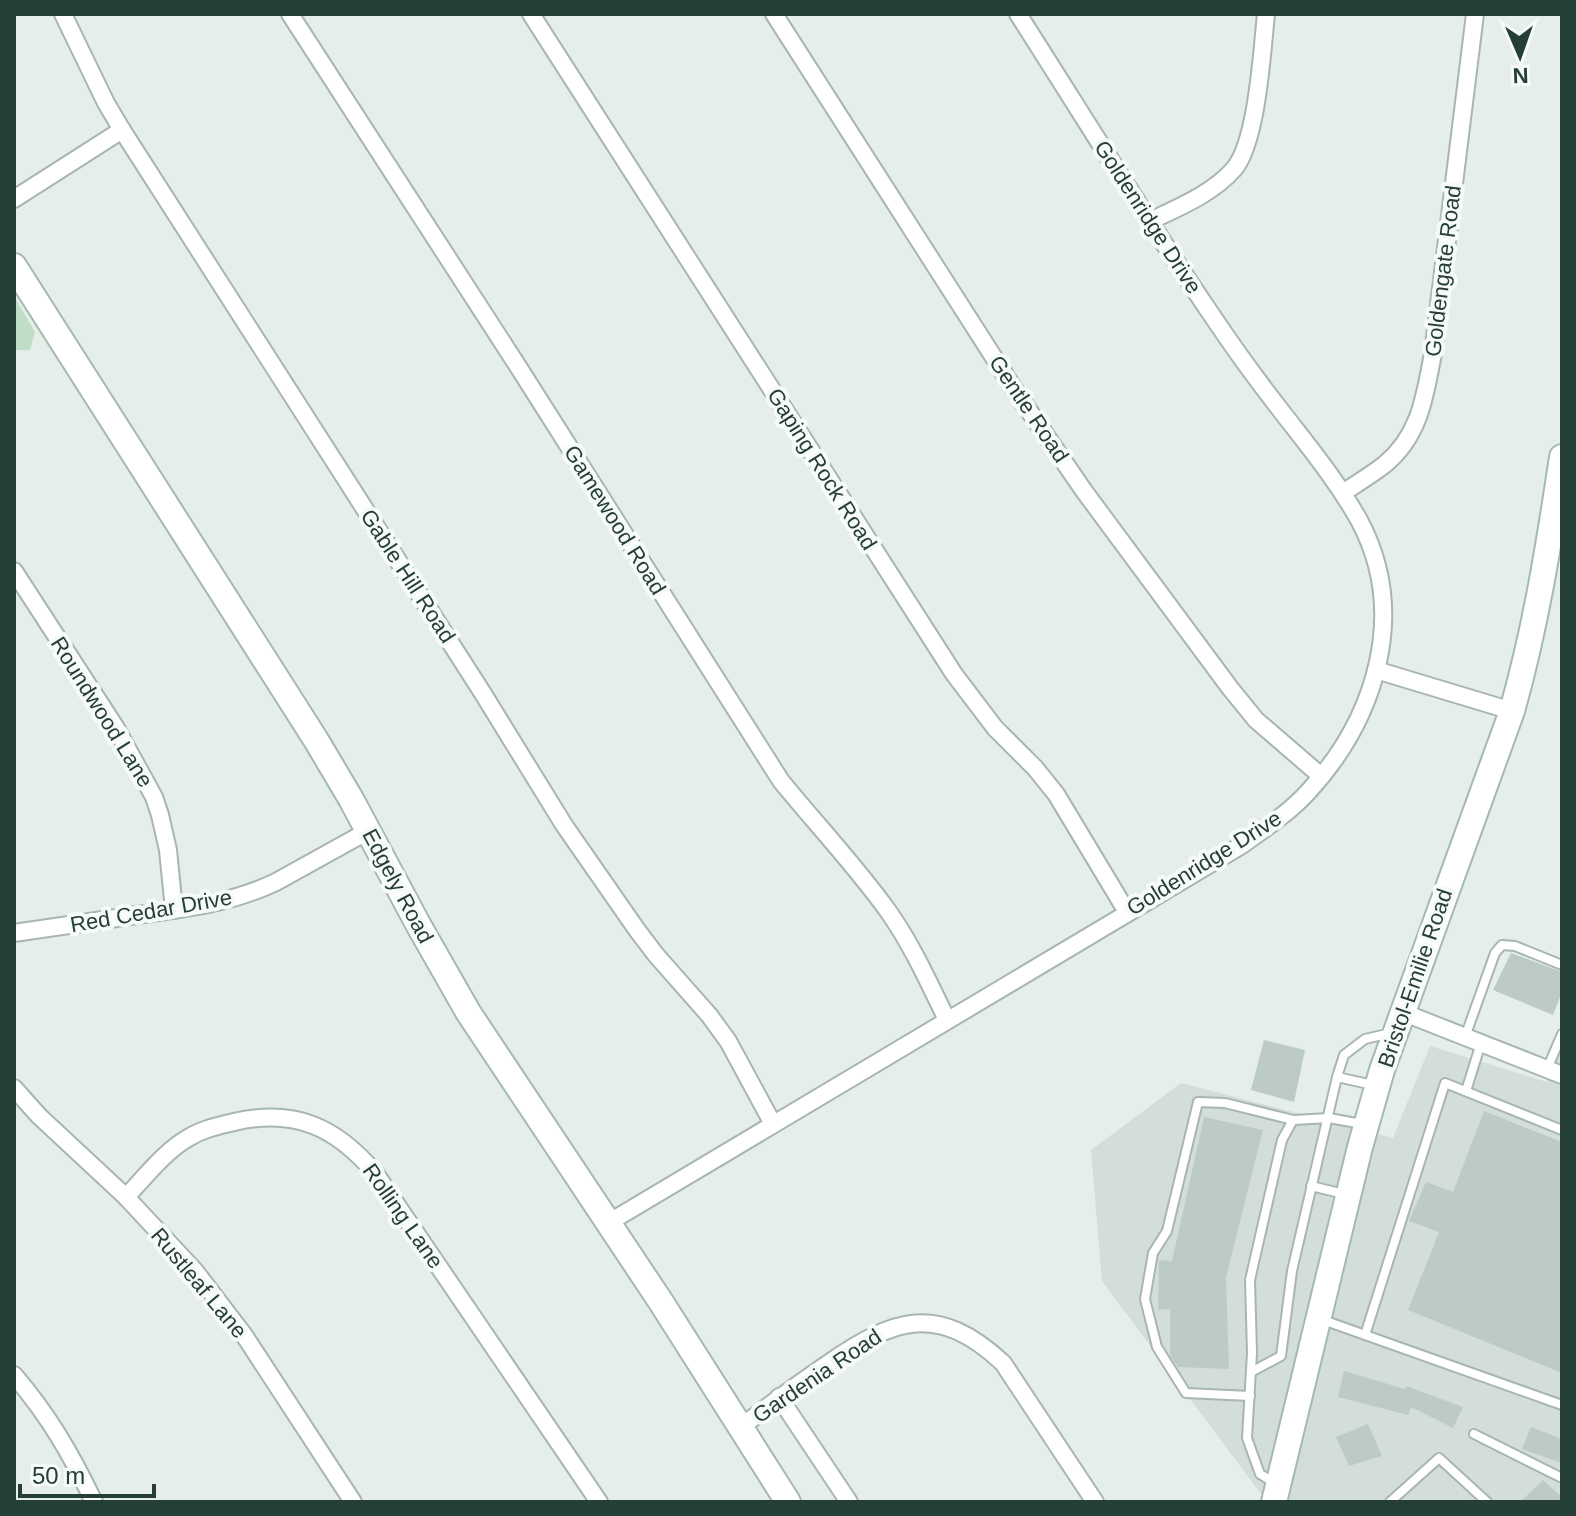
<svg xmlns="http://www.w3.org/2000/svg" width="1576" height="1516" viewBox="0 0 1576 1516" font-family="Arial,sans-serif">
  <rect width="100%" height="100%" fill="#e5eee9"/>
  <path fill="#d3ded8" d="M1430 1046 1547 1082 1562 1046V1502H1267L1102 1281 1091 1150 1181 1083 1393 1138Z"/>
  <path fill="#bfdec5" d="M14 296 35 332 30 350H14Z"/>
  <g fill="#bdcbc5">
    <path d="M1511 953 1562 972V992L1553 1015 1493 990Z"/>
    <path d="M1264 1040 1305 1050 1294 1102 1251 1090Z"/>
    <path d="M1484 1111 1562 1142V1373L1408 1310 1439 1232 1409 1221 1426 1182 1453 1192Z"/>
    <path d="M1204 1117 1263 1130 1226 1278 1229 1369 1178 1367 1170 1355V1309L1158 1310 1159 1260 1172 1261Z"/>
    <path d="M1344 1371 1405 1389 1406 1386 1463 1407 1453 1428 1411 1407 1408 1415 1338 1397Z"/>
    <path d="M1368 1424 1382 1456 1349 1466 1336 1437Z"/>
    <path d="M1531 1427 1562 1439V1463L1522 1449Z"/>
    <path d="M1543 1480 1562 1497V1502H1520Z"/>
  </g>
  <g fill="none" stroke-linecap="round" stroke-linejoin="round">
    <g stroke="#a8b6b0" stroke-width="12">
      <g id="lane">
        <path d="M1465 1037 1495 953 1502 945 1515 946 1562 965"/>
        <path d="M1547 1069 1562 1034"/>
        <path d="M1337 1077 1373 1085"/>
        <path d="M1466 1091 1481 1043"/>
        <path d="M1311 1186 1344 1194"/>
        <path d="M1323 1320 1562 1405"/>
        <path d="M1365 1335 1445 1083 1562 1130"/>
        <path d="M1251 1372 1281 1356 1292 1271 1337 1077 1344 1055 1365 1039 1391 1033"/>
        <path d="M1250 1396 1186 1393 1157 1347 1145 1299 1153 1253 1167 1231 1198 1102 1225 1103 1293 1120"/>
        <path d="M1474 1434 1562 1478"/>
        <path d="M1275 1483 1260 1474 1247 1438 1252 1353 1250 1280 1282 1140 1293 1120 1329 1118 1362 1124"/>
        <path d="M1390 1502 1439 1458 1487 1502"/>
      </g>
    </g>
    <g stroke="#a8b6b0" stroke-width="20">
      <g id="street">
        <path d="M63 14 106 103 122 130 482 692 564 825 637 930 656 955 709 1015 728 1041 773 1124"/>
        <path d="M290 14 519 368 781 781C816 824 855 865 888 911 912 945 929 983 947 1020"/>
        <path d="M531 14 954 674 995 728 1035 768 1056 794 1127 912"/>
        <path d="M774 14 1014 389 1084 491 1230 688 1256 720 1321 776"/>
        <path d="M14 199 122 130"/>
        <path d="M1150 221C1179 207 1212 194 1234 169 1257 142 1262 52 1266 14"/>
        <path d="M1343 493C1356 484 1371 475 1384 465 1420 436 1425 396 1433 353L1475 14"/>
        <path d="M14 571 116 728 154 797 160 815 168 850 174 910"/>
        <path d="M1376 670 1512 711"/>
        <path d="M14 933C55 927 96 921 137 915 184 909 232 903 276 882L368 831"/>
        <path d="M1402 1012 1562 1075"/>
        <path d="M14 1088 39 1116 126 1197 195 1271 244 1335 353 1502"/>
        <path d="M126 1197C144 1178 165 1151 188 1138 202 1129 218 1126 234 1122 295 1108 336 1127 375 1173L599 1502"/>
        <path d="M608 1223 1242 845C1265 828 1289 813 1308 792 1376 718 1409 613 1359 520 1337 481 1309 447 1282 412 1257 380 1233 347 1211 314 1144 216 1082 114 1018 14"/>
        <path d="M14 1375C49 1416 71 1454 94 1502"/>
        <path d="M779 1397 849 1502"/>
        <path d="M741 1427C769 1405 797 1385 826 1365 894 1318 937 1302 1003 1363L1095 1502"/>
      </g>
    </g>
    <g stroke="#a4b9b0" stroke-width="28">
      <g id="secondary">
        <path d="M14 266 316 740 351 799 419 926 468 1012 661 1302 788 1502"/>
        <path d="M1274 1502 1360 1147 1382 1070 1512 711C1536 626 1549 544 1562 457"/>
      </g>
    </g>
    <use href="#lane" stroke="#fff" stroke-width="8"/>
    <use href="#street" stroke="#fff" stroke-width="16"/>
    <use href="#secondary" stroke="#fff" stroke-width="24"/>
  </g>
  <g text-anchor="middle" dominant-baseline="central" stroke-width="8" stroke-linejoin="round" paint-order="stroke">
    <g font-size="22" fill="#253f36" stroke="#f6faf8">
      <text transform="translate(1148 217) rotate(57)">Goldenridge Drive</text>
      <text transform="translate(1443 271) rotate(-83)">Goldengate Road</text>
      <text transform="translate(1029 409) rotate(56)">Gentle Road</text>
      <text transform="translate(822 469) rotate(58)">Gaping Rock Road</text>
      <text transform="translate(615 520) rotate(58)">Gamewood Road</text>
      <text transform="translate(408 576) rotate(57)">Gable Hill Road</text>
      <text transform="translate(102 712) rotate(58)">Roundwood Lane</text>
      <text transform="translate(1204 863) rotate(-32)">Goldenridge Drive</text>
      <text transform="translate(398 886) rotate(62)">Edgely Road</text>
      <text transform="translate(151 911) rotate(-10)">Red Cedar Drive</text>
      <text transform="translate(1415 978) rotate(-71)">Bristol-Emilie Road</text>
      <text transform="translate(403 1216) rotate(55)">Rolling Lane</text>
      <text transform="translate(199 1283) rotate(50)">Rustleaf Lane</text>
      <text transform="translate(817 1376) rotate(-34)">Gardenia Road</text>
    </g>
  </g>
  <rect width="1576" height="1516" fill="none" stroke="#253f36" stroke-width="32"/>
  <g transform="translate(1520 56) rotate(178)" stroke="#f6faf8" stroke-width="6" paint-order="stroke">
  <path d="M0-6L14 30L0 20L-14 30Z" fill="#253f36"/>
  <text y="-12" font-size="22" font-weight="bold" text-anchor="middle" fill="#253f36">N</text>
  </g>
  <path d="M20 1484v12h134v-12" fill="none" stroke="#253f36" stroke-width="4"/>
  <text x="32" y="1484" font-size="24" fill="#253f36" stroke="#f6faf8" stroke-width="6" paint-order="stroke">50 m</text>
</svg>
